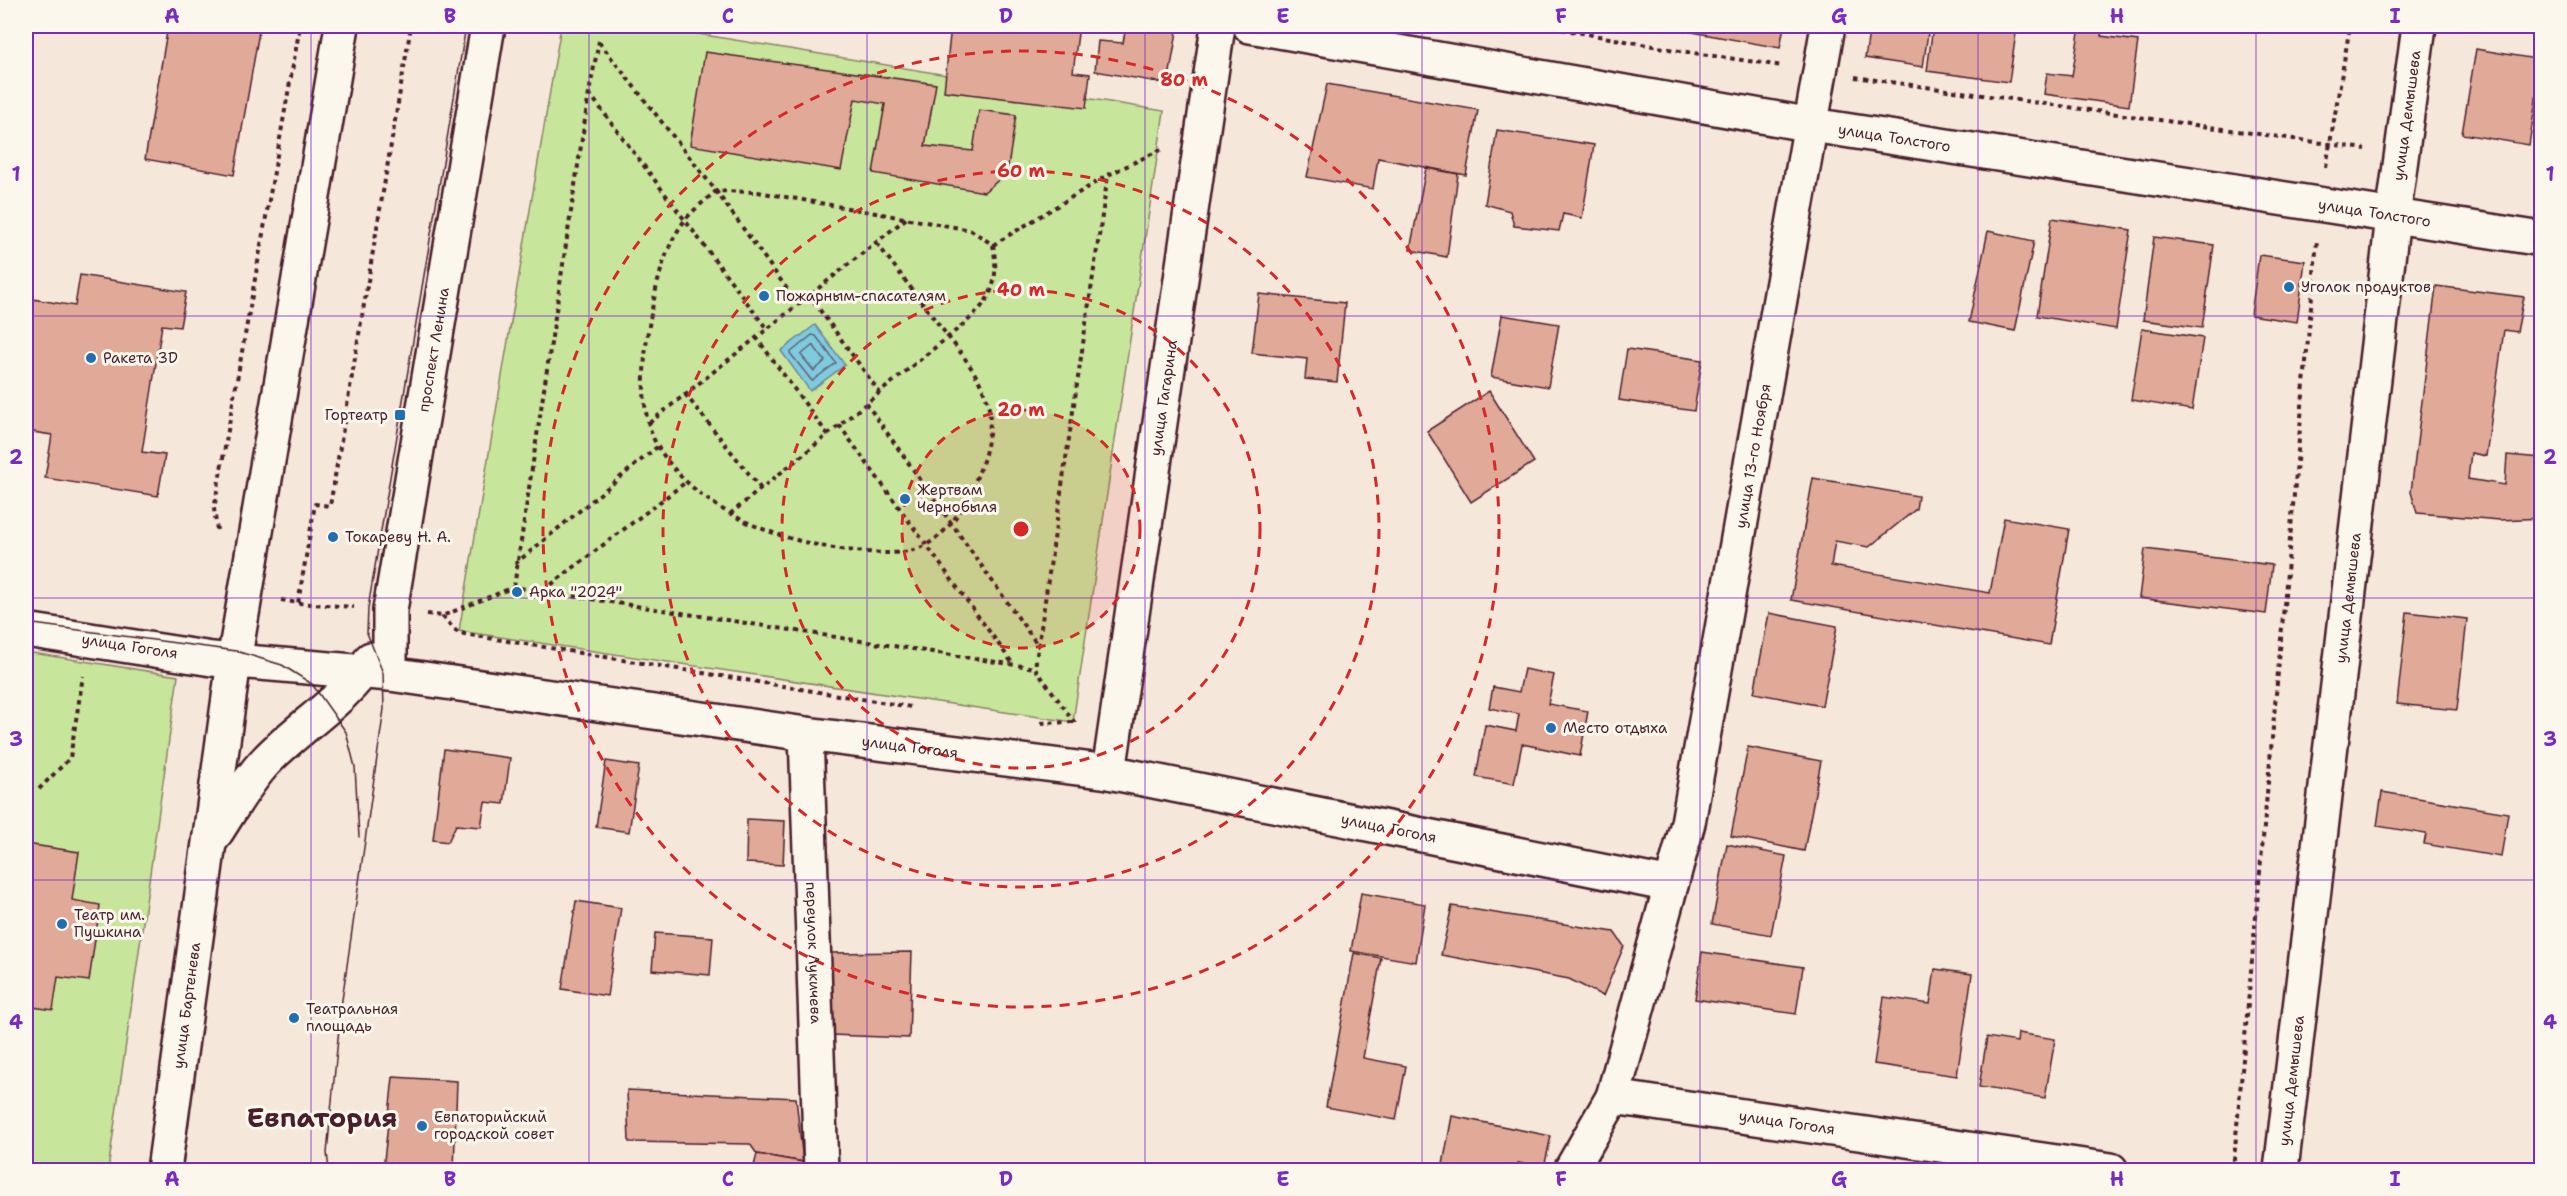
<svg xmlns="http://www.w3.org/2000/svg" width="2567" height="1196" viewBox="0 0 2567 1196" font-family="'Shantell Sans',sans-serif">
  <rect width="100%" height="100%" fill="#f6e7db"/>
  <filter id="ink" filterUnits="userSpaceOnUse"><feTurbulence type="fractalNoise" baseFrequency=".0167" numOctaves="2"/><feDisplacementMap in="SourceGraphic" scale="12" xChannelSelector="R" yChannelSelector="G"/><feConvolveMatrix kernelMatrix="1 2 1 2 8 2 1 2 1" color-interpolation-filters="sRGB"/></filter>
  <g filter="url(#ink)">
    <g fill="#c8e59c" stroke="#898264" stroke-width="1.5">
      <path d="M561 26H650L1164 111 1073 722 459 631Z"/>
      <path d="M26 652 178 676 108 1170H26Z"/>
    </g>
    <path fill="#7fcadf" stroke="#6a8697" stroke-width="1.5" d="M815 325 845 365 810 391 781 351Z"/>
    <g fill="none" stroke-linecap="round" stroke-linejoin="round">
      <g stroke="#5f6373" stroke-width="1.5">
        <path d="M812 335 816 336 836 363 812 381 790 353Z"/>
        <path d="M813 345 825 361 814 371 801 355Z"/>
      </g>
    </g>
    <g fill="#e0a998" stroke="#4a1f2b" stroke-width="1.5">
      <path d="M168 26H260L234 175 145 159Z"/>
      <path d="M951 26 969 28V26H1079L1073 72 1090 74 1086 108 944 91Z"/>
      <path d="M1126 26H1178L1168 84 1095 71 1098 41 1123 43Z"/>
      <path d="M1659 26H1784L1780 48Z"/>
      <path d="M1870 26H1929L1923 67 1865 58Z"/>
      <path d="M1933 26H2017L2009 82 1927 71Z"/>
      <path d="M2080 26H2103L2101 36 2138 41 2129 106 2044 94 2047 73 2072 76Z"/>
      <path d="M2476 49 2542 60 2529 145 2462 134Z"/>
      <path d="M705 52 936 84 925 146 973 151 979 110 1016 115 1007 173 984 192 873 173 885 104 855 99 841 170 690 145Z"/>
      <path d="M1327 84 1478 110 1466 175 1378 158 1373 189 1307 177Z"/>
      <path d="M1497 130 1594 145 1582 218 1563 214 1559 231 1514 226 1510 211 1485 204Z"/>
      <path d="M1426 168 1458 174 1447 257 1410 250Z"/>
      <path d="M2052 218 2131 230 2116 329 2037 316Z"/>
      <path d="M1988 231 2034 241 2015 331 1969 322Z"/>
      <path d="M2154 237 2214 245 2202 328 2143 320Z"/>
      <path d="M2259 255 2305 261 2297 322 2251 315Z"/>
      <path d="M80 275 186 292 180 327 162 325 142 452 165 455 158 496 45 478 52 435 26 431V298L75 306Z"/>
      <path d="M2436 286 2524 297 2517 332 2504 330 2486 456 2471 453 2468 479 2505 485 2507 455 2542 458V518L2500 520 2417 513 2411 492Z"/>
      <path d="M1259 294 1345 303 1337 382 1305 379 1307 359 1252 353Z"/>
      <path d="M1502 315 1559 324 1548 387 1491 377Z"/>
      <path d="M2142 329 2203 338 2192 410 2131 400Z"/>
      <path d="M1627 349 1702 360 1694 411 1619 400Z"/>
      <path d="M1489 391 1534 462 1471 502 1427 431Z"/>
      <path d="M1813 478 1918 496 1916 509 1869 547 1835 541 1831 566 1990 593 2004 518 2069 529 2049 645 1791 600Z"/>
      <path d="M2145 549 2272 565 2266 614 2139 598Z"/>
      <path d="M2407 612 2467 619 2457 710 2397 704Z"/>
      <path d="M1769 613 1837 626 1822 706 1754 693Z"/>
      <path d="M1524 669 1554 675 1548 704 1588 711 1580 756 1522 744 1514 784 1476 777 1485 725 1516 731 1519 714 1489 708 1493 687 1519 692Z"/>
      <path d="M1748 747 1821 761 1804 851 1731 836Z"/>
      <path d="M444 749 510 758 504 804 485 802 481 827 456 825 448 842 433 840Z"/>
      <path d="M606 761 639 766 629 832 596 827Z"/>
      <path d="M2382 792 2508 813 2501 857 2424 844 2426 834 2377 826Z"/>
      <path d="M747 819 785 821 783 865 746 863Z"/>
      <path d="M26 844 79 852 72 900 100 905 89 981 58 977 53 1010 26 1006Z"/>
      <path d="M1727 844 1786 856 1771 935 1712 924Z"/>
      <path d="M1361 893 1425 904 1416 962 1351 951Z"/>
      <path d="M576 901 621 908 607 996 562 989Z"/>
      <path d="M1452 906 1614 932 1624 946 1603 996 1569 979 1441 955Z"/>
      <path d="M655 933 713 937 710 975 652 970Z"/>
      <path d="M912 952 909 1038 831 1035 829 953Z"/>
      <path d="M1702 952 1803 967 1796 1014 1695 999Z"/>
      <path d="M1354 953 1381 958 1363 1058 1406 1066 1396 1120 1326 1107Z"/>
      <path d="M1935 969 1972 974 1957 1076 1874 1064 1884 997 1930 1004Z"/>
      <path d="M2018 1033 2055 1039 2045 1098 1979 1087 1987 1037 2017 1042Z"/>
      <path d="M393 1077 457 1081 454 1170H383Z"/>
      <path d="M627 1090 796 1098 803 1162 757 1154 750 1144 629 1142Z"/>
      <path d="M1452 1116 1551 1136 1544 1168 1518 1163 1517 1170H1442Z"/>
      <path d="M757 1154 803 1162V1170H753Z"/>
    </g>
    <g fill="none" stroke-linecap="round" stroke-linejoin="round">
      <g stroke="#4a1f2b" stroke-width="38">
        <g id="minor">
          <path id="s1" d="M1250 26 1812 125 2542 239"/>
          <path id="s2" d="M1828 26 1688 823 1613 1097 2111 1170"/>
          <path id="s3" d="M26 630 212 659 390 674 806 734 1109 772 1671 885"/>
          <path id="s4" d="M390 674V610L488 26"/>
          <path id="s5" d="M806 734 821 1170"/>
          <path id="s6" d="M1109 772 1218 26"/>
          <path d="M213 837C229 813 246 782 266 761 299 726 345 701 371 659"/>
          <path id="s7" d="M164 1170 234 661 342 26"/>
          <path d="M1571 1170 1613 1097"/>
          <path id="s8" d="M2281 1170 2393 217 2419 26"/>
        </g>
      </g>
      <g stroke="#4a1f2b" stroke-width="4" stroke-dasharray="4.5 4.5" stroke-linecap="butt">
        <path d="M1544 26 1680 51 1783 66"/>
        <path d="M599 42 716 191 798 304"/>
        <path d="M1855 77 2365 149"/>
        <path d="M589 93 767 329"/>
        <path d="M2326 167 2350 26"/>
        <path d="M993 245 1108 175 1162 149"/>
        <path d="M809 295 880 393"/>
        <path d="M756 337 828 435"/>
        <path d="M685 394 761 489"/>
        <path d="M866 403 1039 647"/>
        <path d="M649 423 908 217"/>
        <path d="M839 425 1013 664"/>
        <path d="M730 514 948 337C983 308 1002 295 993 245L971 230 758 192 716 191C706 200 693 210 685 220 661 252 655 293 648 331 643 366 639 416 658 447 700 514 781 543 856 551 877 553 906 556 926 545 952 530 968 501 978 474 987 453 994 423 987 400 978 372 957 348 939 325 918 297 897 270 876 242"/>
        <path d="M217 530 214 509 300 26"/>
        <path d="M515 564 657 447"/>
        <path d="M514 587 589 93 599 41"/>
        <path d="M544 590 686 482"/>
        <path d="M281 600 298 603 315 504 330 506 411 26"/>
        <path d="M298 603 354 607"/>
        <path d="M427 614 442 616 514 587 1035 668"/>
        <path d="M442 616 458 633 911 707"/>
        <path d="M1041 723 1073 722"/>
        <path d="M1075 723 1035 668 1108 175"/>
        <path d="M39 789 70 758 83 676"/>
        <path d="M2233 1170 2317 240"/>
      </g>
      <use href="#minor" stroke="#fbf7ec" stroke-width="33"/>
      <g stroke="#4a1f2b" stroke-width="1.5">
        <path d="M26 623 236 651 282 665 312 684 346 732 355 767 359 837"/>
        <path d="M329 1170 327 1153 341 1007 384 709 383 673 367 633 368 608 466 26"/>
      </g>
    </g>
  </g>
  <path fill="none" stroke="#7b2cbf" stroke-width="1.5" stroke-opacity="0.55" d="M311 26V1170M589 26V1170M867 26V1170M1145 26V1170M1422 26V1170M1700 26V1170M1978 26V1170M2256 26V1170M26 316H2542M26 598H2542M26 880H2542"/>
  <circle cx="1021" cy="529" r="119" fill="#d62828" fill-opacity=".12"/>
  <g fill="none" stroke="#d62828" stroke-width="3" stroke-dasharray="10 8">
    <circle cx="1021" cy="529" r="119"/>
    <circle cx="1021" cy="529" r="239"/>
    <circle cx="1021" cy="529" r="358"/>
    <circle cx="1021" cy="529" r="478"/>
  </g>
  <g fill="#1f6fb2" stroke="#fbf7ec" stroke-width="2">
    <circle cx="2289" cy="287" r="6"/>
    <circle cx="764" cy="296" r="6"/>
    <circle cx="91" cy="358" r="6"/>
    <rect x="394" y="409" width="12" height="12" rx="3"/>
    <circle cx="905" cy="499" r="6"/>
    <circle cx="333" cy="537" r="6"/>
    <circle cx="517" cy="592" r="6"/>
    <circle cx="1551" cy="728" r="6"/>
    <circle cx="62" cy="924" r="6"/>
    <circle cx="294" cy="1018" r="6"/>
    <circle cx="422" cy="1126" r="6"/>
  </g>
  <g text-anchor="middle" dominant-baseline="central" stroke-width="6" stroke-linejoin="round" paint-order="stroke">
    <g font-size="15" fill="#4a1f2b" stroke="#fbf7ec">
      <text stroke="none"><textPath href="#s8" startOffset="1062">улица Демышева</textPath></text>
      <text stroke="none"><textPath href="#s1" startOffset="654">улица Толстого</textPath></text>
      <text stroke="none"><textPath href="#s1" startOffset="1140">улица Толстого</textPath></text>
      <text stroke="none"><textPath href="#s4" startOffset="328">проспект Ленина</textPath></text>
      <text stroke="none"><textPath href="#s6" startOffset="378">улица Гагарина</textPath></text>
      <text transform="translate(1753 456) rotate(-80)">улица 13-го Ноября</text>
      <text stroke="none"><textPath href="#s8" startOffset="576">улица Демышева</textPath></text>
      <text stroke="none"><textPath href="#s3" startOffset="105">улица Гоголя</textPath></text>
      <text stroke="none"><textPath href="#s3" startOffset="892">улица Гоголя</textPath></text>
      <text stroke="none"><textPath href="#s3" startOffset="1378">улица Гоголя</textPath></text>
      <text stroke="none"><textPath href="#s5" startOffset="219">переулок Лукичева</textPath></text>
      <text stroke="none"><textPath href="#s7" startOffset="166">улица Бартенева</textPath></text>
      <text stroke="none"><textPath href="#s8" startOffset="90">улица Демышева</textPath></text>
      <text stroke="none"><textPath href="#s2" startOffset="1269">улица Гоголя</textPath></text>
    </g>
    <g font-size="15" fill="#4a1f2b" stroke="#fbf7ec" text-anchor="start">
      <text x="2301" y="287">Уголок продуктов</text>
      <text x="776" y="296">Пожарным-спасателям</text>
      <text x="103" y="358">Ракета 3D</text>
      <text x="388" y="415" text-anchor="end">Гортеатр</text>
      <text x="917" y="490">Жертвам<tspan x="917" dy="17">Чернобыля</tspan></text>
      <text x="345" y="537">Токареву Н. А.</text>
      <text x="529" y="592">Арка "2024"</text>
      <text x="1563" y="728">Место отдыха</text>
      <text x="74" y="915">Театр им.<tspan x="74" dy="17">Пушкина</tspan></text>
      <text x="306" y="1009">Театральная<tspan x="306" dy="17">площадь</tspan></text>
      <text x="434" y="1117">Евпаторийский<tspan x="434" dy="17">городской совет</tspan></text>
    </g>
    <g font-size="27" font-weight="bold" fill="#4a1f2b" stroke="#fbf7ec">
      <text x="322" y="1117">Евпатория</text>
    </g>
  </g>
  <circle cx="1021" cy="529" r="9" fill="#d62828" stroke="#fbf7ec" stroke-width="3"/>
  <g font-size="18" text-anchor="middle" font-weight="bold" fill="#d62828" stroke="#fbf7ec" stroke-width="6" stroke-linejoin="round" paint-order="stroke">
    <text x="1184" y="86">80 m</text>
    <text x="1021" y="177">60 m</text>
    <text x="1021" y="296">40 m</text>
    <text x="1021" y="416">20 m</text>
  </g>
  <rect width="2567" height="1196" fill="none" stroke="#fbf7ec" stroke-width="66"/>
  <rect x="33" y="33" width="2501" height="1130" fill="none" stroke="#7b2cbf" stroke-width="2"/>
  <g font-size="20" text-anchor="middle" font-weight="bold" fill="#7b2cbf">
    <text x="172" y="23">A</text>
    <text x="450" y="23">B</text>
    <text x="728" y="23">C</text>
    <text x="1006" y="23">D</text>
    <text x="1283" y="23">E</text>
    <text x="1561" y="23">F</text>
    <text x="1839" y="23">G</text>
    <text x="2117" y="23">H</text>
    <text x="2395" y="23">I</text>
    <text x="16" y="181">1</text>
    <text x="2550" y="181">1</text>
    <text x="16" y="464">2</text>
    <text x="2550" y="464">2</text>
    <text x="16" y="746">3</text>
    <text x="2550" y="746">3</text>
    <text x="16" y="1029">4</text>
    <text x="2550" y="1029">4</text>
    <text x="172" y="1186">A</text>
    <text x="450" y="1186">B</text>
    <text x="728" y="1186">C</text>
    <text x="1006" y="1186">D</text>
    <text x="1283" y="1186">E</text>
    <text x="1561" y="1186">F</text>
    <text x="1839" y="1186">G</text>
    <text x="2117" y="1186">H</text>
    <text x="2395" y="1186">I</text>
  </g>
</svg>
